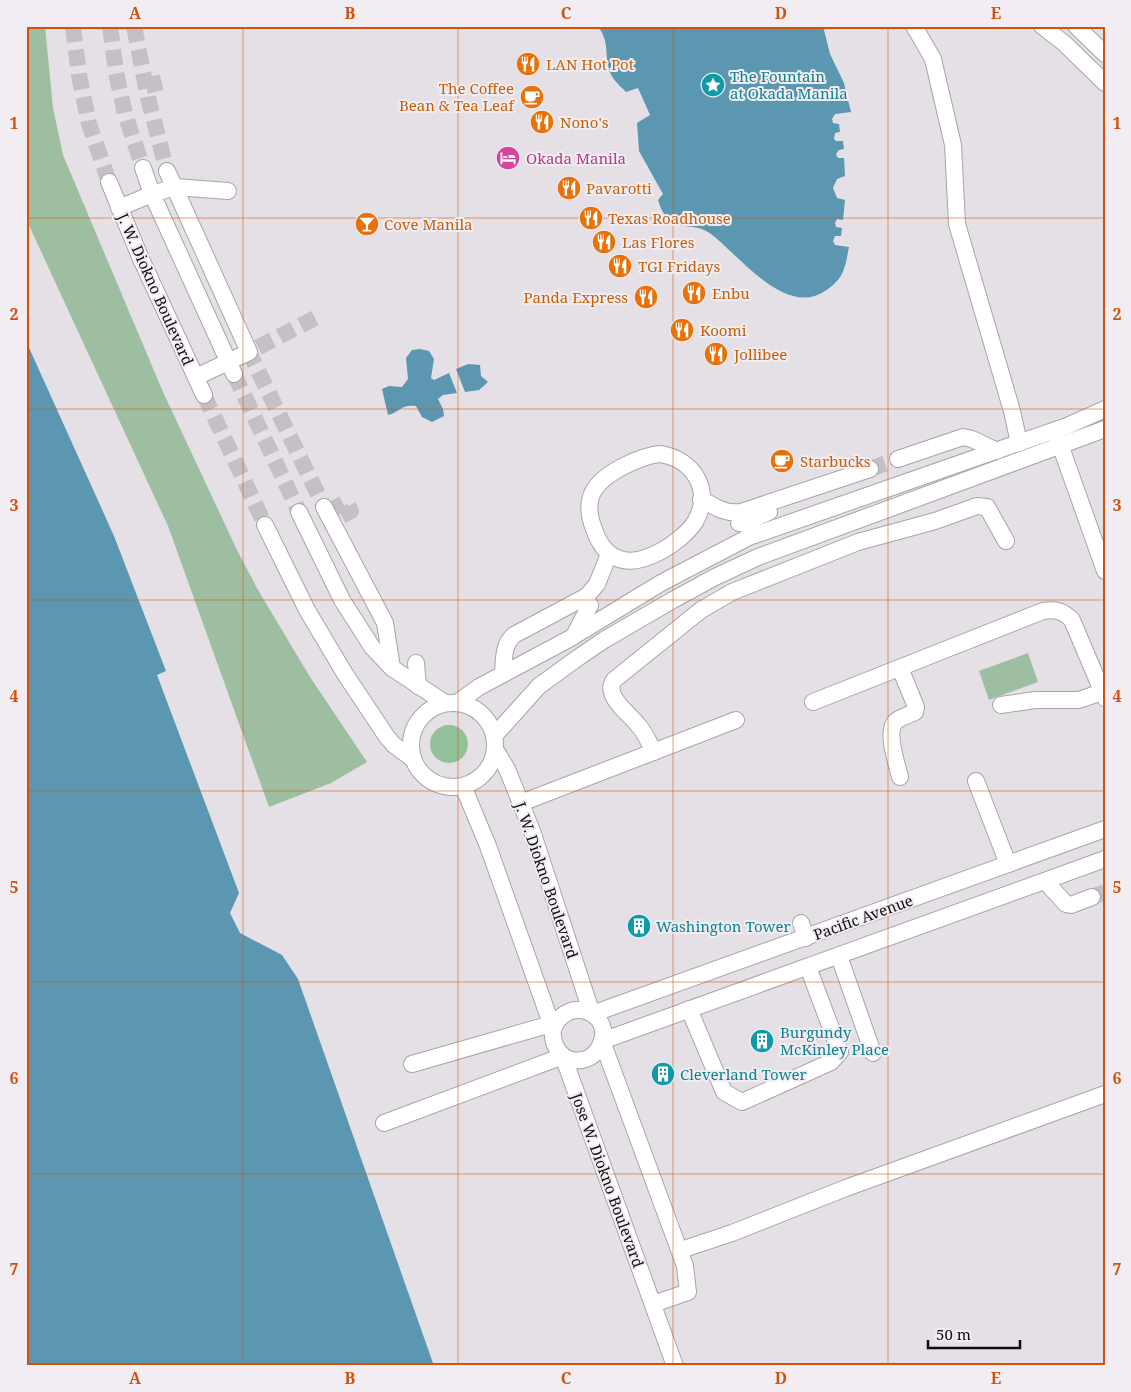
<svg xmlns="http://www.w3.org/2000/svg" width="1131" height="1392" viewBox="0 0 1131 1392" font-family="'Noto Serif',serif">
  <rect width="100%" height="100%" fill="#e4e0e6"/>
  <g fill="#9dbea1">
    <path d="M26 26H45L53 108 63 155 163 392 237 550 258 590 310 677 367 762 331 783 269 807 168 526 26 219Z"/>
    <path d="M1028 653 1038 682 989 700 979 671Z"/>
  </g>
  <circle fill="#92c099" cx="449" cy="744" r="19"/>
  <g fill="#5b97b1">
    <path d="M598 26H823L830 54 844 83 851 112 835 114 832 119 833 123 839 124 840 132 835 133 834 139 836 141H843L844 149 839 150 836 154 838 158H844L845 176 837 179 833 188 837 198 845 200 843 220 837 219 835 223 836 227 842 228 841 236H835L833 241 835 245 849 247C845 268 844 279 825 291 785 318 739 255 711 234 690 218 670 239 658 200L663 194 639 151 637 123 650 115 638 88 626 92C619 85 611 78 609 69 604 50 610 44 598 26Z"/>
    <path d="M26 341 114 536 166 671 157 675 239 893 230 913 240 933 282 955 298 979 434 1366H26Z"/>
    <path d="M420 349 429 351 434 359 431 378 434 380 449 373 457 393 443 395 438 399 443 409 444 416 432 422 422 417 416 406C401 404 400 412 388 415L382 389 389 386 402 387 408 379 406 358 412 350Z"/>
    <path d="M468 364 480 365 481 376 488 382 479 390 465 392 456 369Z"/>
  </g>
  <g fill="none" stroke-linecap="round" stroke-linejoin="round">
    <g stroke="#c4c0c6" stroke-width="16" stroke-dasharray="16 8" stroke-linecap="butt">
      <path d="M73 26 79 75 89 124 109 182"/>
      <path d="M110 26 116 72 125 114 143 168"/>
      <path d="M134 26 148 98 167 171"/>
      <path d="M146 86 167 81"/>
      <path d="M315 318 249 352 324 507"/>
      <path d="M234 374 299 512"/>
      <path d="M204 395 265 525"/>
      <path d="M870 469 898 459"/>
      <path d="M329 511 346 502 351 511 334 520"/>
      <path d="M1092 897 1105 892"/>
    </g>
    <g stroke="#a8a4aa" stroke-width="18">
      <g id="minor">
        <path d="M914 26 933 59 953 145 957 224 1012 411 1019 443"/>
        <path d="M1042 26 1064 43 1105 83"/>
        <path d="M1076 26 1105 54"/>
        <path d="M143 168 152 194 234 374"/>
        <path d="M167 171 249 352 196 377"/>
        <path d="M109 182 141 259 204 395"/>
        <path d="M119 208 152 194 175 187 228 191"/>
        <path d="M1057 436 1105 571"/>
        <path d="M660 454C694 459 713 491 695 522 682 542 641 569 617 558 605 553 598 541 594 529 581 497 596 480 624 466 636 460 647 455 660 454Z"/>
        <path d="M898 459 963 437 972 439 997 451"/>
        <path d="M701 499C715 507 725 514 741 512L870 469"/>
        <path d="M324 507 385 623 392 668"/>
        <path d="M299 512 342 600 372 647 392 668 445 703"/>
        <path d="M739 523 747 524 753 519 769 512"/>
        <path d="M265 525 307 610 345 674 387 737 394 745 413 759"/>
        <path d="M574 636 590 605"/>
        <path d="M416 663 418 686"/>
        <path d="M900 668 916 707 915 712C909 715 901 717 896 721 885 731 897 764 900 777"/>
        <path d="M503 674C504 660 503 644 514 635L587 596 597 584 609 554"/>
        <path d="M813 702 1043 611C1056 609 1063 611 1072 620L1105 698"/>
        <circle cx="453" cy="745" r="42"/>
        <path d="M457 703 479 687 569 639 661 583 749 537 1067 426 1105 409"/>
        <path d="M1001 705 1035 700H1079L1102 692"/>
        <path d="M494 736 539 686 579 657 604 640 671 601 715 577 758 557 1105 429"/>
        <path d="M495 749 507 769 532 831 592 1014 1105 829"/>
        <path d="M654 752C649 743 645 732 638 725 630 714 603 696 614 680L701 610 732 592 858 542 935 521 977 506 987 507 1006 541"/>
        <path d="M976 781 1008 864"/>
        <path d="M463 786 488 846 553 1029C551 1048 565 1066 586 1059 592 1057 597 1052 600 1046 616 1015 569 992 553 1029"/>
        <path d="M521 803 736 720"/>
        <path d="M1045 881 1066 904 1071 905 1092 897"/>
        <path d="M801 923 806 938"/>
        <path d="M839 956 873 1053"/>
        <path d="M689 1009 724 1092 742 1102 831 1062 840 1052 808 967"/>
        <path d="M412 1064 551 1024"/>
        <path d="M384 1123 563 1056 675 1366"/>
        <path d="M681 1250 732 1233 846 1188 1105 1094"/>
        <path d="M653 1304 688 1292 685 1266 602 1041 1105 859"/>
      </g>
    </g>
    <use href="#minor" stroke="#fff" stroke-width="16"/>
  </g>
  <path fill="none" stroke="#d2510c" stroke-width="1" stroke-opacity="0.55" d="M243 26V1366M458 26V1366M673 26V1366M888 26V1366M26 218H1105M26 409H1105M26 600H1105M26 791H1105M26 982H1105M26 1174H1105"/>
  <defs>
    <g id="restaurant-disc" transform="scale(1.25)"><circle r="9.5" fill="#e8710a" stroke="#f1edf3"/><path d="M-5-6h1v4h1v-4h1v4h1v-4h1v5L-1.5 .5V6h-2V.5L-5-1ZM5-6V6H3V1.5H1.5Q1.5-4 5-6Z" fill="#fff"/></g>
    <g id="sight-disc" transform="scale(1.25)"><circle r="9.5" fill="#0f9aa8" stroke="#f1edf3"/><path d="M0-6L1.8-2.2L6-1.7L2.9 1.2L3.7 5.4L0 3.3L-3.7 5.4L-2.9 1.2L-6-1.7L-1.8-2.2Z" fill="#fff"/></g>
    <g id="cafe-disc" transform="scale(1.25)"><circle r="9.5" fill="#e8710a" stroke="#f1edf3"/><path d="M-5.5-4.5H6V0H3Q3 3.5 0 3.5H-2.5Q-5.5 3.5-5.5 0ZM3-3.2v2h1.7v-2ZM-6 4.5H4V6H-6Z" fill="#fff"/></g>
    <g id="hotel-disc" transform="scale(1.25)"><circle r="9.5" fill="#d1479c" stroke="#f1edf3"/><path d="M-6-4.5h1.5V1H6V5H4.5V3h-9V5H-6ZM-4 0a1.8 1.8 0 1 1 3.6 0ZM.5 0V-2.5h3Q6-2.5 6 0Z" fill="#fff"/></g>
    <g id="bar-disc" transform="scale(1.25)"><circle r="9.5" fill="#e8710a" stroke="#f1edf3"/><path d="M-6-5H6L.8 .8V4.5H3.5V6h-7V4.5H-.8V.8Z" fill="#fff"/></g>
    <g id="building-disc" transform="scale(1.25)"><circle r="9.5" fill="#0f9aa8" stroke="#f1edf3"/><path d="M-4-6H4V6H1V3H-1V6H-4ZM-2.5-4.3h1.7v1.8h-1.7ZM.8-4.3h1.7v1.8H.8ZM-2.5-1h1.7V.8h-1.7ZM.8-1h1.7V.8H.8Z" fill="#fff"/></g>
  </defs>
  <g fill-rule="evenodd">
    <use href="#restaurant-disc" x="528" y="64"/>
    <use href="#sight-disc" x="713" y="85"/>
    <use href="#cafe-disc" x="532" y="97"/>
    <use href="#restaurant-disc" x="542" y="122"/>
    <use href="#hotel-disc" x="508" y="158"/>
    <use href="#restaurant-disc" x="569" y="188"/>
    <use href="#restaurant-disc" x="591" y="218"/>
    <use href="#bar-disc" x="367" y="224"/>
    <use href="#restaurant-disc" x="604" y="242"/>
    <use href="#restaurant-disc" x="620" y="266"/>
    <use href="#restaurant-disc" x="694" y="293"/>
    <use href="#restaurant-disc" x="646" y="297"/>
    <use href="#restaurant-disc" x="682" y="330"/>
    <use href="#restaurant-disc" x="716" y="354"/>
    <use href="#cafe-disc" x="782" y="461"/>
    <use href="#building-disc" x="639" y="926"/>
    <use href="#building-disc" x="762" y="1041"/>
    <use href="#building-disc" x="663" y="1074"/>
  </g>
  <g text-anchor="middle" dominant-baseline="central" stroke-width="4" stroke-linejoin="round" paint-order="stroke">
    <g font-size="15" fill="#c56008" stroke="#f1edf3" text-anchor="start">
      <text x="546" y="64">LAN Hot Pot</text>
      <text x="514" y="88" text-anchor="end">The Coffee<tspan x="514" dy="17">Bean &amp; Tea Leaf</tspan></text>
      <text x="560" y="122">Nono's</text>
      <text x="586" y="188">Pavarotti</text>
      <text x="608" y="218">Texas Roadhouse</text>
      <text x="384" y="224">Cove Manila</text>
      <text x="622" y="242">Las Flores</text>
      <text x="638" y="266">TGI Fridays</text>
      <text x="712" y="293">Enbu</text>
      <text x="628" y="297" text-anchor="end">Panda Express</text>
      <text x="700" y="330">Koomi</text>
      <text x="734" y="354">Jollibee</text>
      <text x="800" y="461">Starbucks</text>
    </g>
    <g font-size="15" fill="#0d838f" stroke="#f1edf3" text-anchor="start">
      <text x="730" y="76">The Fountain<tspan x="730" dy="17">at Okada Manila</tspan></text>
      <text x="656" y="926">Washington Tower</text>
      <text x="780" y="1032">Burgundy<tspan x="780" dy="17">McKinley Place</tspan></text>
      <text x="680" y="1074">Cleverland Tower</text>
    </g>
    <g font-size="15" fill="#b23c85" stroke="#f1edf3" text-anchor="start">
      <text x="526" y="158">Okada Manila</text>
    </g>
    <g font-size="15" fill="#0f0d0f" stroke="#f1edf3">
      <text transform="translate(156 289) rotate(66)">J. W. Diokno Boulevard</text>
      <text transform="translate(547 880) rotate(71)">J. W. Diokno Boulevard</text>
      <text transform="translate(863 917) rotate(-20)">Pacific Avenue</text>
      <text transform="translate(608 1180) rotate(70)">Jose W. Diokno Boulevard</text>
    </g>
  </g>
  <rect width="1131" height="1392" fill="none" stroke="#f1edf3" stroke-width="55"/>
  <path d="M928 1340v8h92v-8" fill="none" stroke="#0f0d0f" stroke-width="2.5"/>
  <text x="936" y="1340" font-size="15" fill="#0f0d0f" stroke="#f1edf3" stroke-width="4" paint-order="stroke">50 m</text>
  <rect x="28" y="28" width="1076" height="1336" fill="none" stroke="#d2510c" stroke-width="2"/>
  <g font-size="16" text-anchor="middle" font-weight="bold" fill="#d2510c">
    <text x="135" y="19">A</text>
    <text x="350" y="19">B</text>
    <text x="566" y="19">C</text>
    <text x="781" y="19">D</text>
    <text x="996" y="19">E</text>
    <text x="14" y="129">1</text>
    <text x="1117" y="129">1</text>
    <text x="14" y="320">2</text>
    <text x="1117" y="320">2</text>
    <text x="14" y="511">3</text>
    <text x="1117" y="511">3</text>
    <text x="14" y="702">4</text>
    <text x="1117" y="702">4</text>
    <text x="14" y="893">5</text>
    <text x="1117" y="893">5</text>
    <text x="14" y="1084">6</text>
    <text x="1117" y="1084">6</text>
    <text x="14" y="1275">7</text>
    <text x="1117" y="1275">7</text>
    <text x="135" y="1384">A</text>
    <text x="350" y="1384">B</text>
    <text x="566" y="1384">C</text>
    <text x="781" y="1384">D</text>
    <text x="996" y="1384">E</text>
  </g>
</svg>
